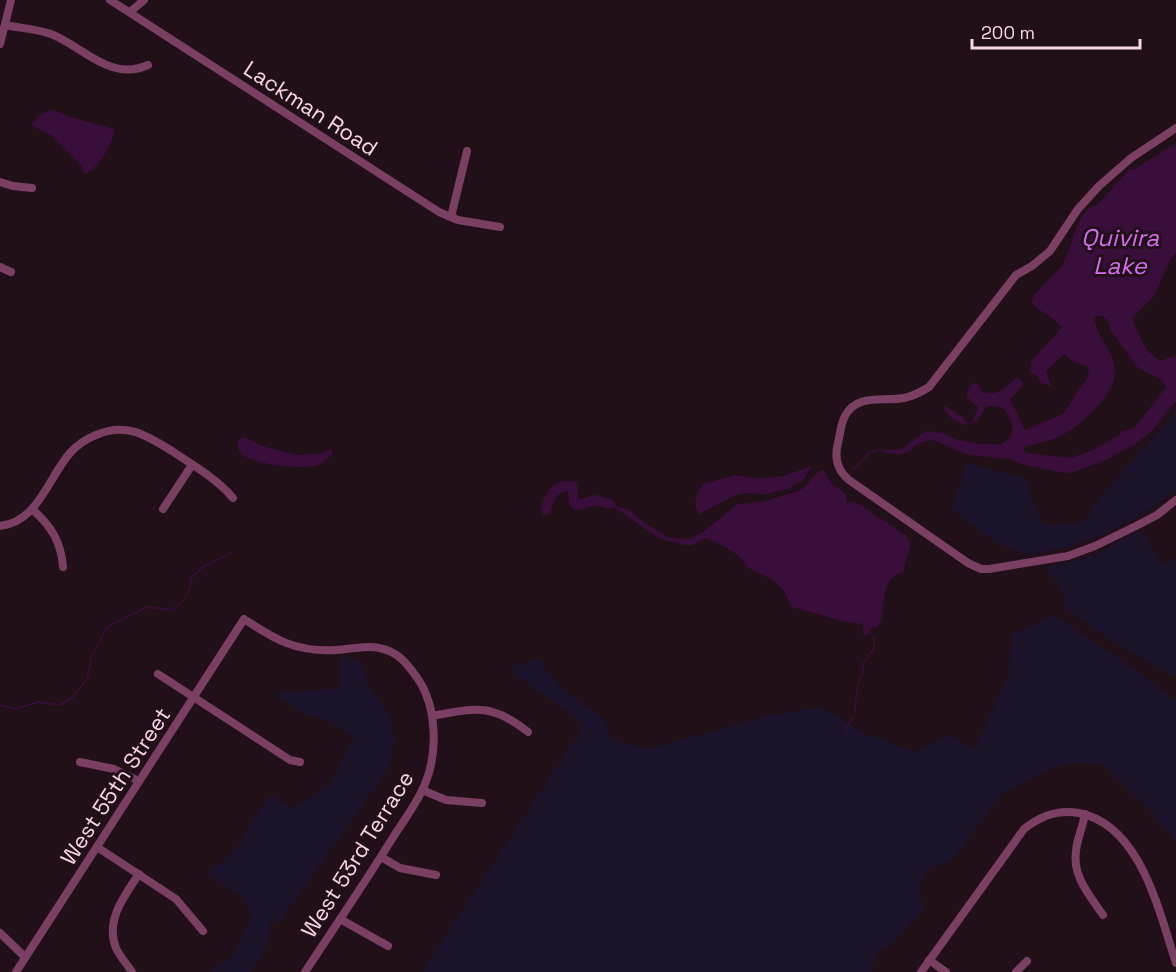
<svg xmlns="http://www.w3.org/2000/svg" width="1176" height="972" viewBox="0 0 1176 972" font-family="'Space Grotesk',sans-serif">
  <rect width="100%" height="100%" fill="#211018"/>
  <g fill="#1a132a">
    <path d="M1176 412V489L1155 506 1107 533 1070 546 1030 555 998 544 951 509 967 463 1026 478 1031 496 1045 525 1081 524 1106 490Z"/>
    <path d="M1142 530 1164 566 1176 558V678L1111 640 1063 606 1065 598 1046 567 1089 557Z"/>
    <path d="M1053 615 1137 671 1176 701V841L1149 810 1101 763H1073L1043 771 1001 795 951 861 928 868 919 890 924 908 896 939 878 952 871 972H422L584 725C561 703 531 690 508 667L538 659 562 689 604 719 613 740 648 749 768 716 821 707 866 734 915 752 949 734 974 749 1007 680 1013 634Z"/>
    <path d="M341 657H347L360 662 370 689 390 714 395 740 388 769 278 924 270 919 269 943 250 972H210L233 955 251 920 246 899 207 874 233 852 270 794 292 808 329 786 353 737 329 720 303 714 275 694 341 688Z"/>
  </g>
  <g fill="#3a0e3b" fill-rule="evenodd">
    <path d="M54 110 70 117 114 129C114 144 98 167 86 174L83 173 82 166 51 135 31 125C37 116 43 112 54 110Z"/>
    <path d="M1176 143V253L1170 260 1154 296 1133 317V321C1140 337 1145 353 1161 361L1176 355V401L1152 431 1134 445 1117 453 1109 459 1070 473 1058 472 1021 464 1011 459 969 455 933 440C907 441 916 463 878 450L902 449 926 431 944 433 959 441 962 440C976 445 987 443 1000 445 1003 443 1009 440 1011 436 1016 429 1008 410 1001 407 998 406 991 406 987 406L976 422 965 425C956 422 946 416 943 406 950 407 956 414 963 417L966 423 972 422 978 407 967 397V391L973 383 978 384 983 392C997 397 1006 387 1016 378H1019L1023 383 1022 387 1010 399 1025 430 1063 414 1087 378 1089 374 1087 366 1072 361 1064 354 1046 371 1051 386 1041 383 1039 378 1031 372V361L1059 331 1061 327C1054 316 1040 313 1032 303 1033 290 1056 276 1064 262 1074 242 1074 218 1094 205L1096 206 1131 168 1133 170ZM1098 316H1102L1108 321 1111 331 1138 368 1162 380 1166 387 1136 426 1129 430 1121 431V434L1093 450 1071 458 1027 453 1023 450 1024 447C1034 444 1046 442 1056 438 1077 429 1116 395 1115 371 1114 352 1098 338 1094 319Z"/>
    <path d="M245 437 262 446 297 455 320 454 331 449 333 453C329 458 324 462 318 465 303 470 251 465 241 453 237 449 238 445 238 440Z"/>
    <path d="M812 466 803 480 790 488 766 494 745 493 736 495 699 514C692 504 696 493 703 484L735 475 758 479 784 476Z"/>
    <path d="M820 470H823L831 483 846 494 847 503 854 502 859 504 905 535 911 543 903 572C880 578 886 605 880 623L877 627 869 629 872 634 867 633 865 638 863 633V624L846 622 792 607C788 601 787 594 782 589 772 577 758 574 746 566 741 553 718 543 705 538L692 545H685L660 539 610 504 629 510 645 523 669 538 690 539 703 532 738 504 762 502 801 490Z"/>
  </g>
  <g fill="none" stroke-linecap="round" stroke-linejoin="round">
    <g stroke="#3a0e3b" stroke-width="1.5">
      <path d="M854 469 869 453 878 450"/>
      <path d="M0 705 15 709 38 702 60 705 72 698 87 679 92 656 107 627 147 607 172 610C184 601 191 594 191 578L203 567 233 552"/>
      <path d="M855 712 856 697 858 683 864 670 863 664 874 648V637"/>
      <path d="M846 734V729L853 717"/>
    </g>
    <path stroke="#3a0e3b" stroke-width="10" d="M546 510C549 496 556 484 572 486L574 503 579 505 595 500 610 504"/>
    <g stroke="#7b3f64" stroke-width="8">
      <path d="M110 0 439 212 458 220 500 227"/>
      <path d="M130 12 144 0"/>
      <path d="M5 25C20 28 37 29 51 34 84 47 110 82 148 65"/>
      <path d="M0 44 11 0"/>
      <path d="M1176 128 1131 158 1099 186 1078 209 1050 251 1032 266 1016 275 929 387C921 392 914 396 904 398 883 402 857 393 845 416 841 423 840 434 838 443 834 458 837 470 849 480L968 563 981 569H989L1068 556 1095 546 1136 526 1157 515 1176 500"/>
      <path d="M0 182 13 186 32 188"/>
      <path d="M451 217 467 151"/>
      <path d="M0 267 11 272"/>
      <path d="M32 509C51 526 61 541 63 567"/>
      <path d="M163 509 192 465"/>
      <path d="M0 526C38 522 48 478 70 453 77 445 86 439 96 435 126 422 146 435 172 451 194 466 216 478 233 498"/>
      <path d="M158 674 290 760 300 762"/>
      <path d="M432 716C474 708 492 703 528 732"/>
      <path d="M80 762 114 769 139 781"/>
      <path d="M422 790 446 800 482 803"/>
      <path d="M1085 814C1083 826 1077 839 1076 851 1072 876 1090 896 1103 915"/>
      <path d="M97 847 176 899 203 931"/>
      <path d="M381 857 400 868 436 875"/>
      <path d="M340 919 388 946"/>
      <path d="M0 933 25 957"/>
      <path d="M929 960 946 972"/>
      <path d="M16 972 244 619C276 640 295 652 336 650 354 649 371 643 389 651 402 656 410 668 418 679 437 707 438 753 425 784 417 804 403 821 392 839 364 884 334 928 305 972"/>
      <path d="M132 972C127 964 120 957 116 948 105 921 124 896 139 874"/>
      <path d="M921 972 1024 829C1040 816 1058 809 1079 813 1141 825 1159 912 1176 963"/>
      <path d="M1016 972 1027 961"/>
    </g>
  </g>
  <g text-anchor="middle" dominant-baseline="central" stroke-width="6" stroke-linejoin="round" paint-order="stroke">
    <g font-size="22" fill="#fbd4e9" stroke="#211018">
      <text transform="translate(311 108) rotate(33)">Lackman Road</text>
      <text transform="translate(115 786) rotate(-57)">West 55th Street</text>
      <text transform="translate(357 854) rotate(-58)">West 53rd Terrace</text>
    </g>
    <g font-size="24" font-style="italic" fill="#d76cf0" stroke="#211018">
      <text x="1120" y="237">Quivira<tspan x="1120" dy="28">Lake</tspan></text>
    </g>
  </g>
  <path d="M972 39v9h168v-9" fill="none" stroke="#fbd4e9" stroke-width="3"/>
  <text x="981" y="39" font-size="18" fill="#fbd4e9" stroke="#211018" stroke-width="4.5" paint-order="stroke">200 m</text>
</svg>
